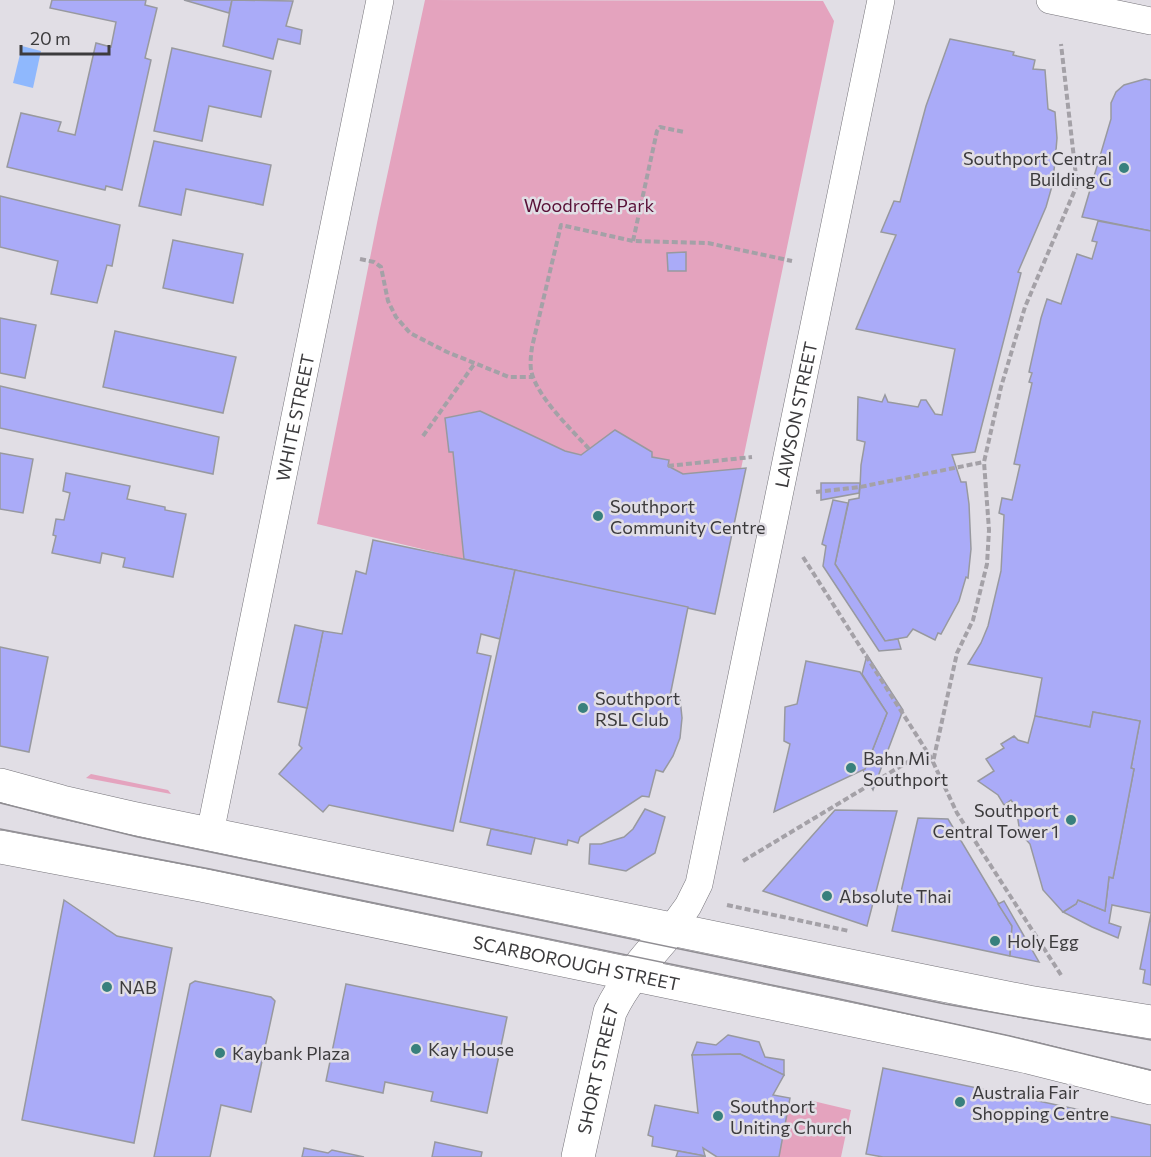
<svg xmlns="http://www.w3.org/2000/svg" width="1151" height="1157" viewBox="0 0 1151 1157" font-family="Commissioner,sans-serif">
  <rect width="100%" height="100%" fill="#e1dee5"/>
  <g fill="#e4a3be">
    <path d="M425 0 823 1 834 21 741 469 683 474 652 457V452L615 430 581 455 565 451 479 411 445 418 449 452H453L464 559 317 524 378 218Z"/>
    <path d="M91 774 168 790 171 794 86 778Z"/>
    <path d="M813 1101 851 1110 841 1157H779L787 1112 804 1115 807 1108Z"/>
  </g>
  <path fill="#8fb8fd" d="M22 46 41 51 33 88 13 83Z"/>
  <g fill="#aaabf8" stroke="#98999f" stroke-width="1.5">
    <path d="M52 0H146L145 5 157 8 145 58 151 60 122 190 106 186 105 190 7 167 21 113 61 122 58 131 75 135 96 43 111 47 116 22 50 8Z"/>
    <path d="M184 0H232L229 13Z"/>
    <path d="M232 0 293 1 286 26 302 30 300 44 278 39 273 59 223 46Z"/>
    <path d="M950 39 1014 52 1013 55 1035 60 1033 69 1045 70 1048 109 1055 112 1057 138 1055 162 1052 186 1046 207 1018 272 1021 273 975 452 952 455 961 482H966L969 504 971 549 968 578 966 577 959 601 941 634 938 633 935 640 913 629 907 637 885 641 835 564 849 500 859 498 860 487 861 465 865 442 857 440 858 397 882 402 885 395 888 402 918 407 921 400H926L935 414 942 415 955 349 856 329 896 235 881 232 894 201 900 202 926 106Z"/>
    <path d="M172 48 271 71 261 117 209 106 202 141 154 131Z"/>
    <path d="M1145 79 1151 80V231L1082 217 1111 119V103L1116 92 1124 85Z"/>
    <path d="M154 141 271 165 263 205 186 189 181 215 139 206Z"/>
    <path d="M0 196 120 225 112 266 107 265 97 303 51 294 58 261 0 247Z"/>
    <path d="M1098 221 1151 231V913L1112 905 1109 923 1121 927 1118 938 1092 927 1063 912 1076 904 1078 900 1105 911 1109 877 1113 878 1134 769 1131 768 1140 721 1093 712 1090 727 1035 716 1042 678 968 664 981 643 988 626 1001 571 1004 515 999 513 1002 498 1012 500 1020 465 1014 464 1032 383 1029 382 1032 373 1029 372 1041 318 1047 299 1061 304 1077 254 1092 259 1097 242 1092 241Z"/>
    <path d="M173 240 243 254 233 303 163 288Z"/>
    <path d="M686 252V271H668L667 253Z"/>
    <path d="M0 318 36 325 25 378 0 373Z"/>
    <path d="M115 331 236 357 223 413 103 387Z"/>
    <path d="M0 386 219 437 213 474 0 428Z"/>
    <path d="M480 411 565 451 581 455 615 430 652 452V457L669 460 668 466 683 474 746 468 715 614 464 559 453 452H449L445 418Z"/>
    <path d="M0 453 33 459 23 513 0 509Z"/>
    <path d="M66 473 130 486 127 499 165 507V510L186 514 173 577 123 567 125 558 102 553 100 563 52 553 56 536 53 535 56 519 64 520 70 493 63 491Z"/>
    <path d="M821 483H860L859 493 821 500Z"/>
    <path d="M833 500 848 503 835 564 885 641 898 639 901 649 879 651 823 566 826 546 822 544Z"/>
    <path d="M373 540 515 570 500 639 481 634 477 653 491 656 453 831 329 805 323 812 279 774 302 748 299 745 323 631 342 634 356 571 366 574Z"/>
    <path d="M515 570 688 607 670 696 680 698 682 718 680 738 673 756 663 772 656 770 649 797 642 796 580 837 578 843 568 840 567 845 460 822Z"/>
    <path d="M295 625 323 631 307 708 278 702Z"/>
    <path d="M0 647 48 657 29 752 0 746Z"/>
    <path d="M867 655 903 710 873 790 863 770 865 769 887 713 862 674Z"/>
    <path d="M806 661 860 672 887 713 865 769 774 812 790 744 784 741 785 707 797 704Z"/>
    <path d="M1093 712 1140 721 1131 768 1134 769 1113 878 1109 877 1105 911 1078 900 1076 904 1063 912 1043 890 1030 844 1020 833 1016 807 1011 800 1004 805 998 795 978 781 994 771 986 759 1004 748 1001 744 1014 736 1018 740 1028 743 1035 716 1090 727Z"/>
    <path d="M645 809 665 817 655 853 626 871 589 864 590 844H601L624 837 633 829Z"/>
    <path d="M835 810 897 811 867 926 763 891Z"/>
    <path d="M918 818 948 819 1012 926 1010 956 892 931Z"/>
    <path d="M491 829 535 838 531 854 487 845Z"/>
    <path d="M64 900 117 936 172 948 134 1143 22 1120Z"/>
    <path d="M1004 901 1039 962 1010 956 1012 926 998 904Z"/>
    <path d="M1151 914V913V985L1143 983 1145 970 1140 969Z"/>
    <path d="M195 981 271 997 275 1001 251 1112 221 1105 210 1157H154L190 984Z"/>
    <path d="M346 984 507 1017 487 1113 431 1101 433 1092 385 1082 383 1093 326 1081Z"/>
    <path d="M728 1035 759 1042 765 1057 784 1060V1075L740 1054 692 1055 697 1042 716 1045Z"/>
    <path d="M740 1054 784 1075 773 1095 790 1098 779 1157H717L703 1148 705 1156 652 1146 653 1137 648 1135 655 1105 698 1113 692 1055Z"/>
    <path d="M883 1068 1151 1125V1157H883L866 1154Z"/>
    <path d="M435 1142 482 1152 481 1157H432Z"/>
    <path d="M304 1148 328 1153 332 1150 364 1157H302Z"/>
    <path d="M678 1151 705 1156V1157H676Z"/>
  </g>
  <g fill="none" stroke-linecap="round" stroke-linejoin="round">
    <g stroke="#757379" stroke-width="28">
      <g id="minor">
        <path d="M1050 0 1151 21"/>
        <path id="s1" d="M210 833 380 0"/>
        <path id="s2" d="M672 928 688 906 699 884 881 0"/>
      </g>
    </g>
    <g stroke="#757379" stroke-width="34">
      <g id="tertiary">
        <path id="s3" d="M578 1157 610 1012C625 980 650 954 672 928"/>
      </g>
    </g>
    <g stroke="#757379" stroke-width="34">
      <g id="secondary">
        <path d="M0 785 62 802 132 818 933 983 1028 1002 1151 1022"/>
        <path id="s4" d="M0 847 201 885 954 1041 1028 1057 1151 1088"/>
      </g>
    </g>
    <g stroke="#a4a1a7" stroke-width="4" stroke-dasharray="6 3" stroke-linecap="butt">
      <path d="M633 241 657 131 660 127 684 132"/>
      <path d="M360 259 374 262 381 267 388 301 396 317 410 333 447 352 509 377H533"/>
      <path d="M423 436 475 363"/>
      <path d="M589 449C571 429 536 396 531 370 530 362 531 355 532 347L561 225 633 241 708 243 792 261"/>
      <path d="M668 466 752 457"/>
      <path d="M816 492 860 487 984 462"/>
      <path d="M803 557 933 761"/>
      <path d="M743 861 926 751"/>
      <path d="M727 905 849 931"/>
      <path d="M1061 975 957 813 933 762 957 653 973 620 987 564 989 530 984 462 1001 387 1025 307 1077 185 1061 44"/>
    </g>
    <use href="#minor" stroke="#fff" stroke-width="27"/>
    <use href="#tertiary" stroke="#fff" stroke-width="33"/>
    <use href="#secondary" stroke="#fff" stroke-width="33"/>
    <g stroke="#908e93" stroke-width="1.5">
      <path d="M0 803 138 837 945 1004 1151 1040"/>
      <path d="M0 829 210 869 835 998 1010 1036 1151 1070"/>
    </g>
  </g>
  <g fill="#38807d" stroke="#e1dee5" stroke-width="2">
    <circle cx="1124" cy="168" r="6"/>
    <circle cx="598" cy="516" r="6"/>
    <circle cx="583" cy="708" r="6"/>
    <circle cx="851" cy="768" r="6"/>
    <circle cx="1071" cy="820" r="6"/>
    <circle cx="827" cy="896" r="6"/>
    <circle cx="995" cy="941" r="6"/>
    <circle cx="107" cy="987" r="6"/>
    <circle cx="416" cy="1049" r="6"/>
    <circle cx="220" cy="1053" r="6"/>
    <circle cx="960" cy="1102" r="6"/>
    <circle cx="718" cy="1116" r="6"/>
  </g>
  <g text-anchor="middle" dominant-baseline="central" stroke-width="5" stroke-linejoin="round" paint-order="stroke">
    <g font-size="18" fill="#3c3b3d" stroke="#e1dee5" text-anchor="start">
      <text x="1112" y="158" text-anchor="end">Southport Central<tspan x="1112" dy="21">Building G</tspan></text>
      <text x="610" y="506">Southport<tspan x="610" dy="21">Community Centre</tspan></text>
      <text x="595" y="698">Southport<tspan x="595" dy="21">RSL Club</tspan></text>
      <text x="863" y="758">Bahn Mi<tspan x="863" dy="21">Southport</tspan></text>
      <text x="1059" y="810" text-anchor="end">Southport<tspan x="1059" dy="21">Central Tower 1</tspan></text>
      <text x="839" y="896">Absolute Thai</text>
      <text x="1007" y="941">Holy Egg</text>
      <text x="119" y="987">NAB</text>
      <text x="428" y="1049">Kay House</text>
      <text x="232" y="1053">Kaybank Plaza</text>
      <text x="972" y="1092">Australia Fair<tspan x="972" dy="21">Shopping Centre</tspan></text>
      <text x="730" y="1106">Southport<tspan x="730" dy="21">Uniting Church</tspan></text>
    </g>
    <g font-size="18" fill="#581037" stroke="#e1dee5">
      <text x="589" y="205">Woodroffe Park</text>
    </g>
    <g font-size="18" fill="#3c3b3d" stroke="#e1dee5">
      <text stroke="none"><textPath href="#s2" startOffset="531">LAWSON STREET</textPath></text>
      <text stroke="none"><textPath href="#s1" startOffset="424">WHITE STREET</textPath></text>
      <text stroke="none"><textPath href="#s4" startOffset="588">SCARBOROUGH STREET</textPath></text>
      <text stroke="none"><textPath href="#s3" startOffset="90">SHORT STREET</textPath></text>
    </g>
  </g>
  <path d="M21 45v9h88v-9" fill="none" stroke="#3c3b3d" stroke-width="3"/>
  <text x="30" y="45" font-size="18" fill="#3c3b3d" stroke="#e1dee5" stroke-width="4.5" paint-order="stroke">20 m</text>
</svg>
